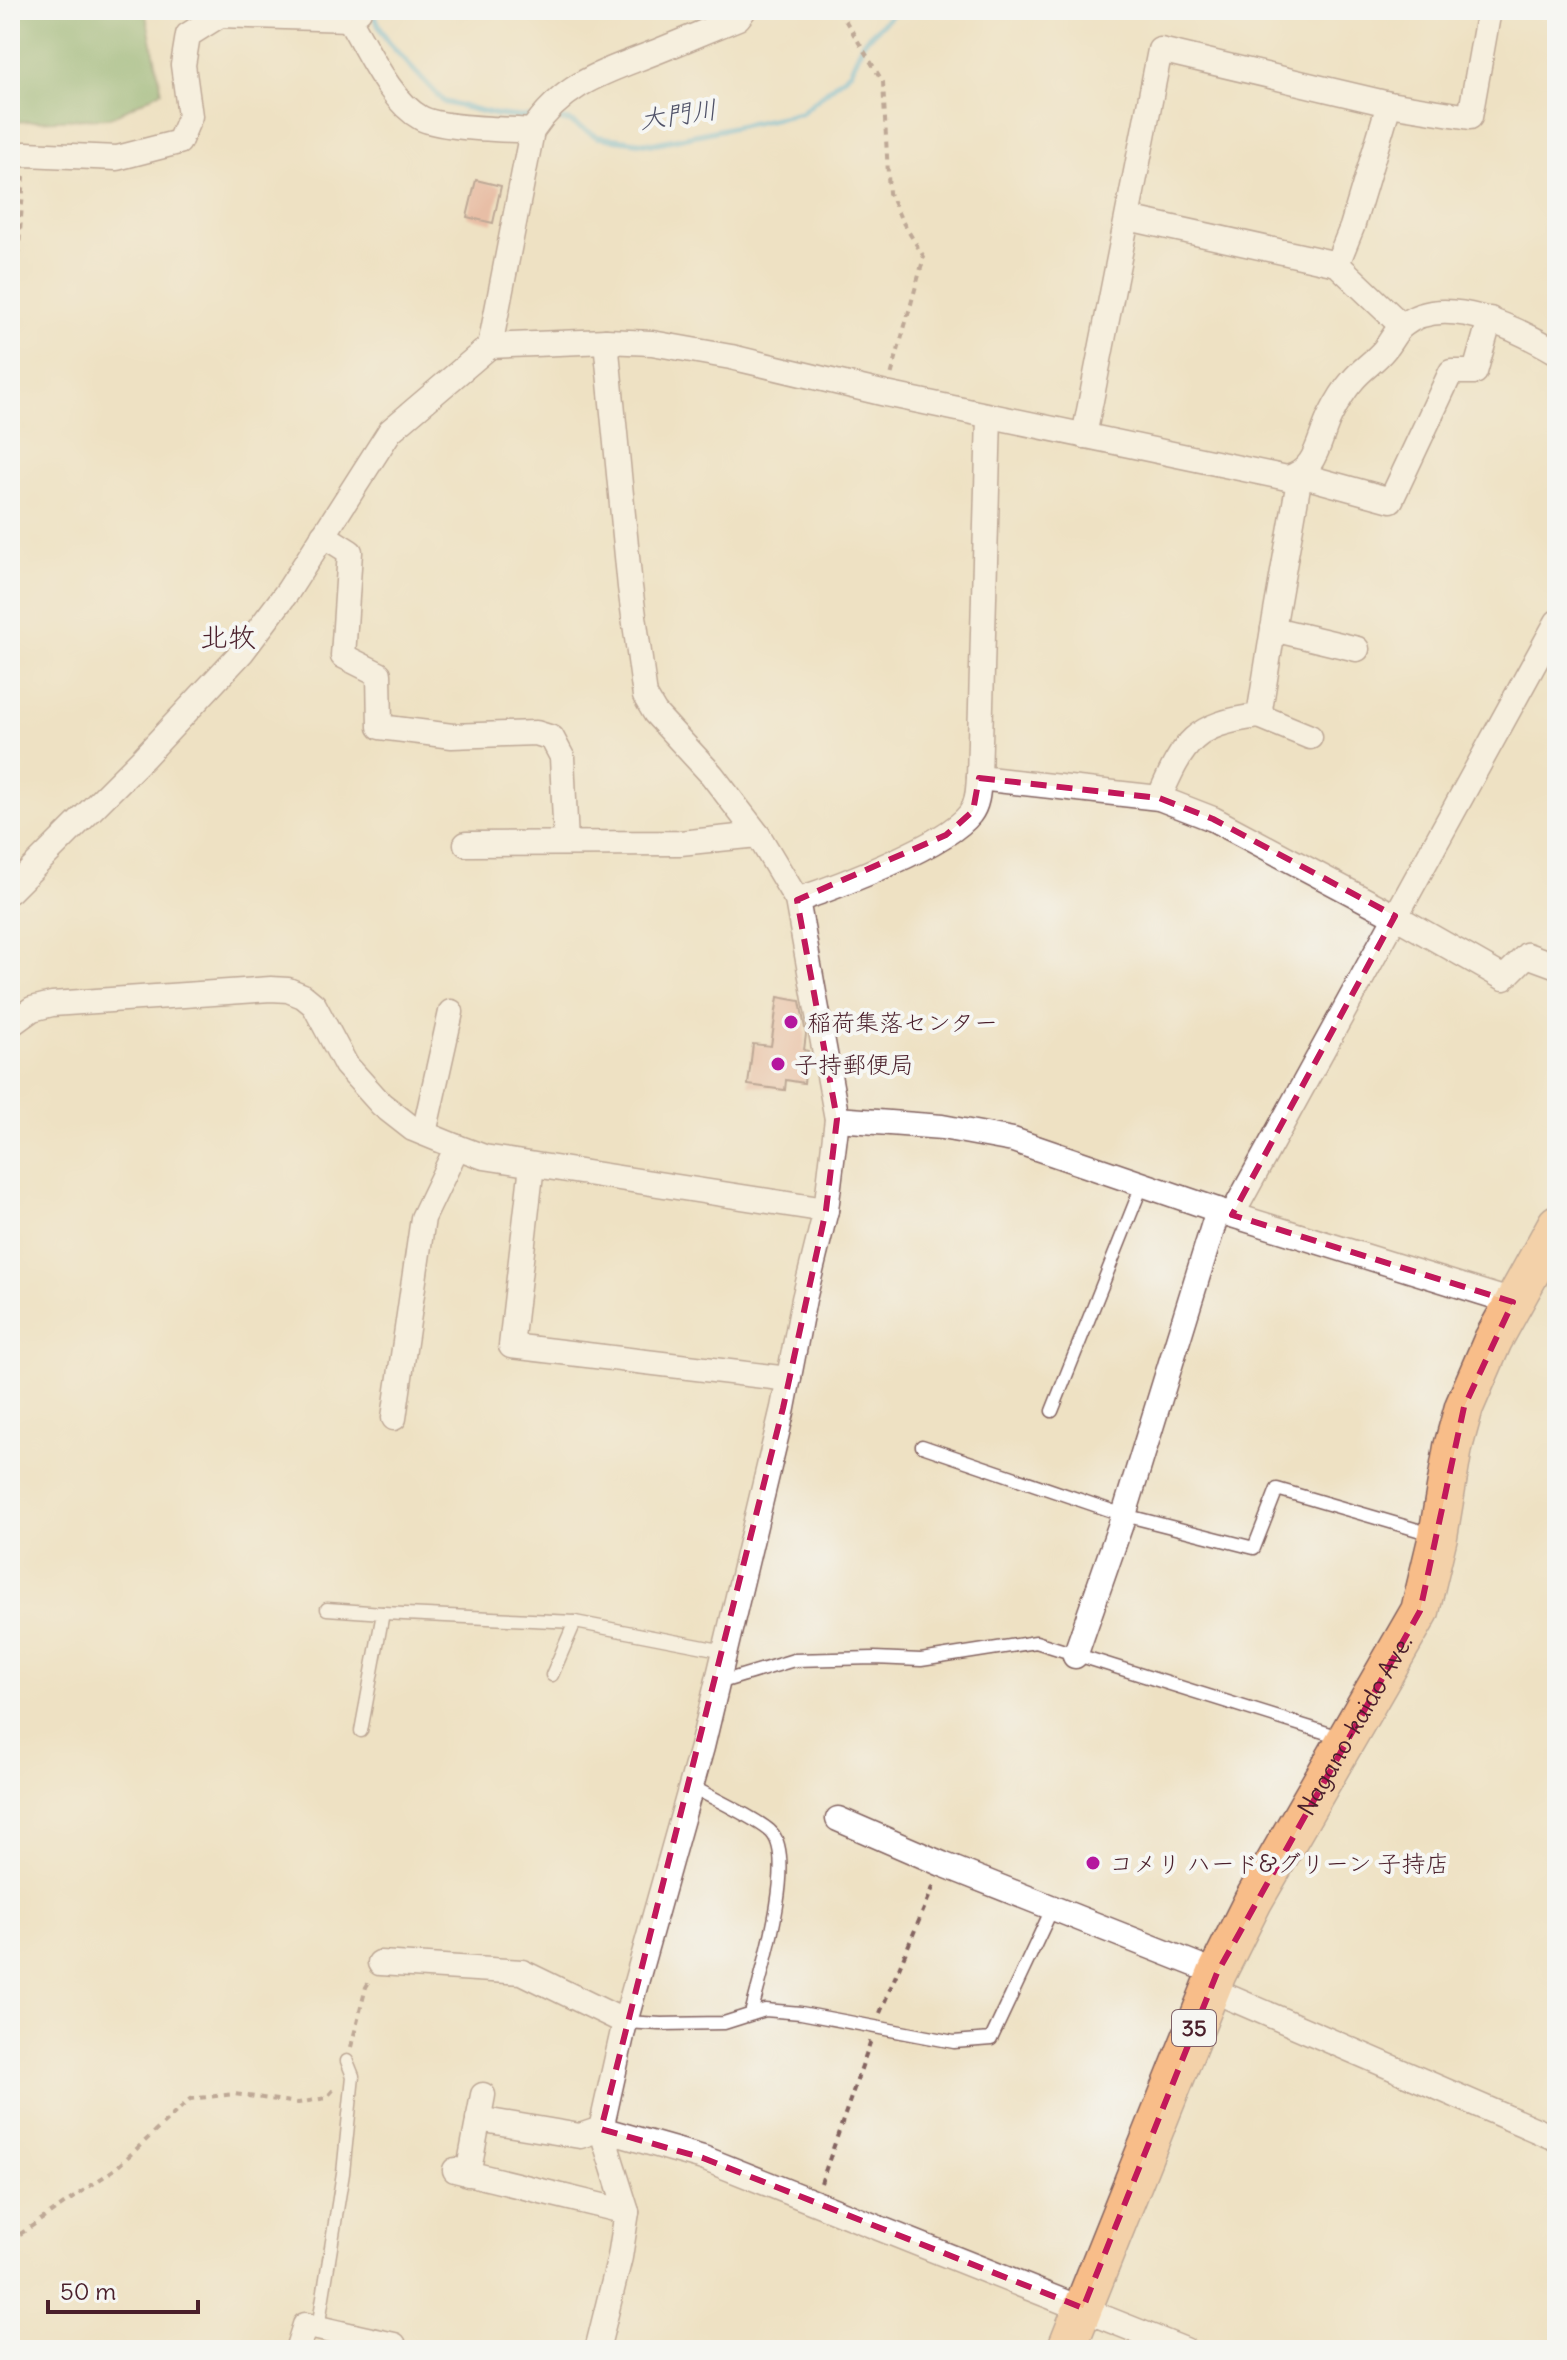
<svg xmlns="http://www.w3.org/2000/svg" width="1567" height="2360" viewBox="0 0 1567 2360" font-family="Delius,'Klee One',sans-serif">
  <rect width="100%" height="100%" fill="#f6f6f2"/>
  <filter id="ink" filterUnits="userSpaceOnUse"><feTurbulence type="fractalNoise" baseFrequency=".0125" numOctaves="2"/><feDisplacementMap in="SourceGraphic" scale="16" xChannelSelector="R" yChannelSelector="G"/><feConvolveMatrix kernelMatrix="1 2 1 2 8 2 1 2 1" color-interpolation-filters="sRGB"/></filter>
  <filter id="wash" filterUnits="userSpaceOnUse"><feTurbulence type="fractalNoise" baseFrequency=".006" numOctaves="4" result="noise"/><feDisplacementMap in="SourceGraphic" scale="32" xChannelSelector="R" yChannelSelector="G"/><feGaussianBlur stdDeviation="1.8" result="paint"/><feColorMatrix in="noise" values="0 0 0 0 0 0 0 0 0 0 0 0 0 0 0 0 0 1.4 0 .05"/><feComposite in="paint" operator="in"/></filter>
  <g filter="url(#wash)">
    <rect width="100%" height="100%" fill="#eee1c3"/>
    <path fill="#73a966" stroke="#5e6448" stroke-width="2" d="M10 10H145L162 91 110 118 10 122Z"/>
    <g fill="none" stroke-linecap="round" stroke-linejoin="round">
      <g stroke="#5cb2d8" stroke-width="6">
        <path d="M371 10 388 42 444 102 498 115 532 118"/>
        <path d="M551 119 569 121 598 137 652 144 801 113 851 71 863 42 897 10"/>
      </g>
    </g>
    <g id="blocks">
      <g fill="#e19383">
        <path d="M476 180 501 186 493 223 467 217Z"/>
        <path d="M778 997 800 1001 806 1034 804 1050 808 1051 804 1083 786 1080 785 1090 748 1085 753 1044 771 1046Z"/>
      </g>
    </g>
  </g>
  <g filter="url(#ink)">
    <use href="#blocks" fill-opacity="0" stroke="#836360" stroke-width="2"/>
    <g fill="none" stroke-linecap="round" stroke-linejoin="round">
      <g stroke="#836360" stroke-width="15">
        <g id="lane">
          <path d="M1052 1411 1143 1183"/>
          <path d="M922 1446 1124 1515 1254 1548 1277 1489 1435 1535"/>
          <path d="M327 1609 383 1613 361 1731"/>
          <path d="M383 1613 575 1622 552 1675"/>
          <path d="M575 1622 725 1651"/>
          <path d="M718 1683 794 1660 874 1658 921 1660 1036 1642 1343 1738"/>
          <path d="M691 1786C708 1796 762 1821 772 1833 797 1861 760 1978 751 2014"/>
          <path d="M625 2022 661 2024 724 2023 765 2010 801 2013 954 2042 991 2039 1052 1909"/>
          <path d="M318 2328 343 2173 353 2076 347 2061"/>
        </g>
      </g>
      <g stroke="#836360" stroke-width="27">
        <g id="street">
          <path d="M359 11 349 19C368 50 390 101 421 118 441 129 507 129 532 131"/>
          <path d="M10 156 26 154 117 158 179 142 190 116 183 65 188 35 220 15 349 19"/>
          <path d="M1128 218 1337 264 1402 326"/>
          <path d="M1337 264 1352 227 1389 104"/>
          <path d="M490 346 606 341 652 343 731 357 886 394 1287 478C1317 471 1318 440 1330 416 1336 404 1344 390 1353 380 1362 369 1375 361 1384 350 1390 343 1395 332 1402 326 1444 291 1519 330 1557 352"/>
          <path d="M1084 436 1160 50 1389 104 1470 117 1489 10"/>
          <path d="M323 535 350 552 343 656 379 674 380 727 452 736 536 733 552 738 562 757 566 843"/>
          <path d="M1357 649 1273 629 1300 475 1391 500 1451 372H1475L1490 319"/>
          <path d="M1259 716 1310 737"/>
          <path d="M979 778 1159 798 1213 819 1395 916 1504 978 1527 955 1557 966"/>
          <path d="M1159 798C1184 741 1194 724 1259 716L1273 629"/>
          <path d="M466 844 680 843 758 835"/>
          <path d="M10 891 144 757 242 652 288 591 390 431 490 346 532 131C566 80 609 71 663 49 688 39 713 28 738 18L744 10"/>
          <path d="M797 900C836 887 947 845 970 814 978 804 978 790 979 778L989 416"/>
          <path d="M10 1025 32 1009 52 1004 271 989 288 990 303 996 314 1005 346 1065 381 1104 413 1129 457 1147 484 1157 826 1210"/>
          <path d="M837 1119 942 1127 1013 1140 1232 1215 1513 1302"/>
          <path d="M424 1133 451 1012"/>
          <path d="M532 1165 511 1346 789 1379"/>
          <path d="M1232 1215 1557 622"/>
          <path d="M394 1418 423 1218 457 1147"/>
          <path d="M1075 1656 1124 1515 1218 1210"/>
          <path d="M838 1819 942 1864 1217 1973"/>
          <path d="M380 1963 522 1972 625 2022"/>
          <path d="M1210 1989 1557 2139"/>
          <path d="M478 2119 580 2136 601 2129 703 2158 1185 2350"/>
          <path d="M455 2170 627 2212"/>
          <path d="M468 2174 483 2095"/>
          <path d="M353 2336 394 2345"/>
          <path d="M297 2350 305 2325 353 2336 349 2350"/>
          <path d="M597 2350 620 2257 627 2212 601 2129 625 2022 702 1747 783 1408 804 1299 826 1210 837 1119 797 900 758 835 712 775 655 713 645 696 630 587 606 341"/>
        </g>
      </g>
      <g stroke="#836360" stroke-width="41">
        <g id="primary">
          <path id="s1" d="M1066 2350 1217 1973 1253 1901 1420 1611 1438 1536 1453 1447 1464 1407 1493 1340 1557 1224"/>
        </g>
      </g>
      <g stroke="#836360" stroke-width="4" stroke-dasharray="6 6" stroke-linecap="butt">
        <path d="M839 10 883 82 889 193 902 221 924 257 891 376"/>
        <path d="M10 373 24 176"/>
        <path d="M10 1318V1340"/>
        <path d="M880 2013 934 1885"/>
        <path d="M351 2047 366 1987 371 1979"/>
        <path d="M821 2183 871 2040"/>
        <path d="M10 2241 115 2169 190 2099 234 2094 298 2103 326 2098 335 2088"/>
      </g>
      <use href="#lane" stroke="#fff" stroke-width="12"/>
      <use href="#street" stroke="#fff" stroke-width="24"/>
      <use href="#primary" stroke="#f8bd89" stroke-width="38"/>
    </g>
  </g>
  <path d="M0 0H1567V2360H0ZM979 778 1159 798 1213 819 1395 916 1232 1215 1513 1302 1464 1407 1420 1611 1217 1973 1083 2308 703 2158 601 2129 783 1408 826 1210 837 1119 797 900 946 835 973 811Z" fill="#eee1c3" fill-opacity=".55" fill-rule="evenodd"/>
  <path fill="none" stroke="#c2185b" stroke-width="6" stroke-dasharray="16 10" stroke-linejoin="round" d="M979 778 1159 798 1213 819 1395 916 1232 1215 1513 1302 1464 1407 1420 1611 1217 1973 1083 2308 703 2158 601 2129 783 1408 826 1210 837 1119 797 900 946 835 973 811Z"/>
  <g fill="#b5179e" stroke="#f6f6f2" stroke-width="3">
    <circle cx="791" cy="1022" r="8"/>
    <circle cx="778" cy="1064" r="8"/>
    <circle cx="1093" cy="1863" r="8"/>
  </g>
  <g text-anchor="middle" dominant-baseline="central" stroke-width="8" stroke-linejoin="round" paint-order="stroke">
    <rect fill="#f6f6f2" stroke="#7e6067" stroke-width="2" x="1172" y="2010" width="44" height="36" rx="6"/>
    <g font-size="22" font-weight="bold" fill="#4a1f2b">
      <text x="1194" y="2028">35</text>
    </g>
    <g font-size="24" fill="#4a1f2b" stroke="#f6f6f2" text-anchor="start">
      <text x="807" y="1022">稲荷集落センター</text>
      <text x="794" y="1064">子持郵便局</text>
      <text x="1109" y="1863">コメリ ハード&amp;グリーン 子持店</text>
    </g>
    <g font-size="24" fill="#4a1f2b" stroke="#f6f6f2">
      <text stroke="none"><textPath href="#s1" startOffset="690">Nagano-kaido Ave.</textPath></text>
    </g>
    <g font-size="26" font-style="italic" fill="#505268" stroke="#f6f6f2">
      <text transform="translate(678 114) rotate(-8)">大門川</text>
    </g>
    <g font-size="28" fill="#4a1f2b" stroke="#f6f6f2">
      <text x="228" y="637">北牧</text>
    </g>
  </g>
  <rect width="1567" height="2360" fill="none" stroke="#f6f6f2" stroke-width="40"/>
  <path d="M48 2300v12h150v-12" fill="none" stroke="#4a1f2b" stroke-width="4"/>
  <text x="60" y="2300" font-size="24" fill="#4a1f2b" stroke="#f6f6f2" stroke-width="6" paint-order="stroke">50 m</text>
</svg>
